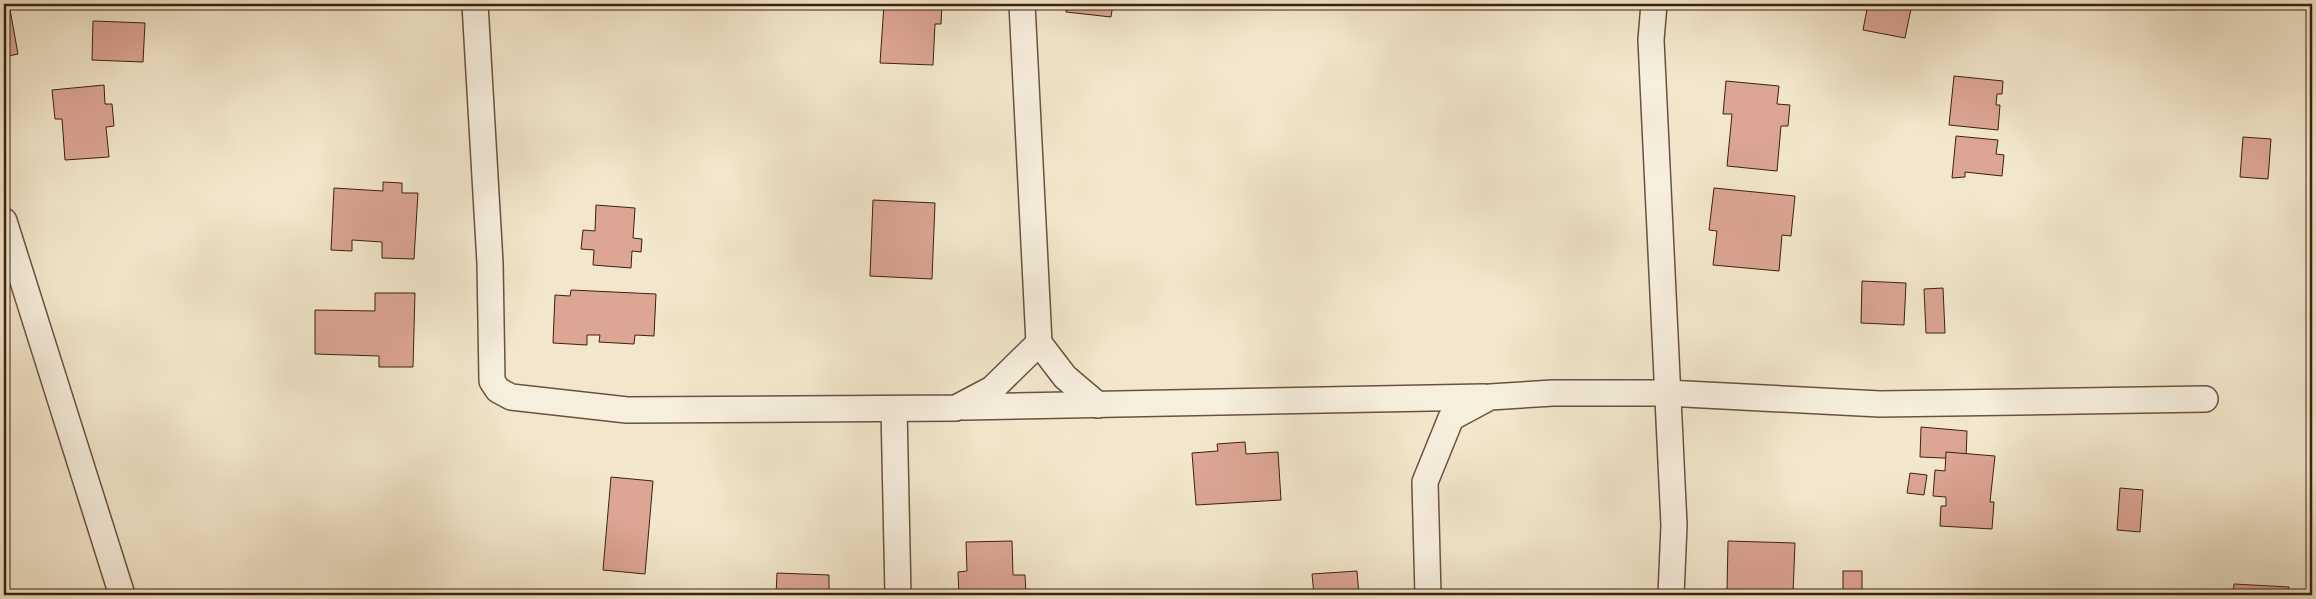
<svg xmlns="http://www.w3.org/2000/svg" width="2316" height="599" viewBox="0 0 2316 599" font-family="'IM FELL French Canon',serif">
  <rect width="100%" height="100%" fill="#f2e7cc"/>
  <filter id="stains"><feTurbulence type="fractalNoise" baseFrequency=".004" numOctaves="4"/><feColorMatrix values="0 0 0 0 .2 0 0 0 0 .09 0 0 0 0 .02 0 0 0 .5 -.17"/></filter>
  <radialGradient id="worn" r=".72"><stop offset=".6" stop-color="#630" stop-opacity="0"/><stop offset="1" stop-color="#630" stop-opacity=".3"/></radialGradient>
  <g fill="#dca594" stroke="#3c210e">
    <path d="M4 4H9L18 54 4 57Z"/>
    <path d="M884 4H942L941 24H935L933 65 880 63Z"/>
    <path d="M1067 4H1113L1111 17 1066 12Z"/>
    <path d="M1868 4H1912L1905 38 1863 30Z"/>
    <path d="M93 21 145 23 143 62 92 60Z"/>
    <path d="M1954 76 2003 81 2002 94H1997L1996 105H2000L1998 130 1949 125Z"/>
    <path d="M1726 81 1779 86 1777 104 1790 105 1788 126H1781L1777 171 1727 166 1732 114H1723Z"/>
    <path d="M104 85 105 104H112L114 126 106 127 109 157 65 160 62 119H55L52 90Z"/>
    <path d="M1956 136 1998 140 1996 154 2004 155 2002 176 1965 172V177L1952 178Z"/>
    <path d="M2243 137 2271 139 2268 179 2240 177Z"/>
    <path d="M383 182 402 183V193H418L414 259 382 258V242L352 240V251L331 250 334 188 383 191Z"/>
    <path d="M1714 188 1795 196 1791 236 1782 235 1779 271 1713 265 1717 231 1709 230Z"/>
    <path d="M873 200 935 203 932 279 870 276Z"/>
    <path d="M596 205 635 208 633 238 642 239 641 252 632 251 631 268 593 265 594 250 581 249 583 230 595 231Z"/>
    <path d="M1862 281 1906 283 1904 325 1861 323Z"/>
    <path d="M1943 288 1945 333H1926L1924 289Z"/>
    <path d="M571 290 656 294 654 336 635 335 634 344 599 342 600 335H587V345L553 343 555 295 570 296Z"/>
    <path d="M375 293H415L413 367H379V356L315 354V310L375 311Z"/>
    <path d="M1921 427 1967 431 1966 459 1920 457Z"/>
    <path d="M1245 442 1246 454 1278 452 1281 500 1196 505 1192 453 1218 451 1217 444Z"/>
    <path d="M1946 452 1995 456 1990 502H1994L1992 529 1940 526 1941 506H1946V497L1933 496 1935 470 1945 471Z"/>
    <path d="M1910 473 1927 475 1924 495 1907 493Z"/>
    <path d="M611 477 653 481 645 574 603 570Z"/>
    <path d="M2120 488 2143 490 2140 532 2117 530Z"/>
    <path d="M1012 541 1013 575H1025L1026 595H959L958 572 967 571 966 542Z"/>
    <path d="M1728 541 1795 543 1793 593 1742 595V592L1727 591Z"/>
    <path d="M1357 571 1359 595H1314L1312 574Z"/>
    <rect x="1843" y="571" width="19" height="24"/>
    <path d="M777 573 829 575V595H776Z"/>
    <path d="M2234 584 2289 587V595H2233Z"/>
  </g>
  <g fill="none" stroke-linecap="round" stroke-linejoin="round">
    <g stroke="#6a523e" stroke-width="28">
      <g id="minor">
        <path d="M475 4 490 263 492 381 498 390 511 397 627 410 956 408 992 389 1039 343 1022 4"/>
        <path d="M1654 4 1651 40 1674 525 1671 595"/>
        <path d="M4 221 122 595"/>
        <path d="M1039 343 1065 377 1098 405"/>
        <path d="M964 407 1484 397"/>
        <path d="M894 409 898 595"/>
        <path d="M1428 595 1425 482 1451 418 1490 397 1553 393H1666L1880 404 2205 399"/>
      </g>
    </g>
    <use href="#minor" stroke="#f7efde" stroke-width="25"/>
  </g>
  <rect width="2316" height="599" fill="none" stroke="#f2e7cc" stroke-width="20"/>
  <rect x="5" y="5" width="2306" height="589" fill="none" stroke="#3c210e" stroke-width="2.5"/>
  <rect x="10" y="10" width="2296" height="579" fill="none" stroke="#3c210e"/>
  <rect width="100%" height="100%" filter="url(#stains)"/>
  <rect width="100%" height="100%" fill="url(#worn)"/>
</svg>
